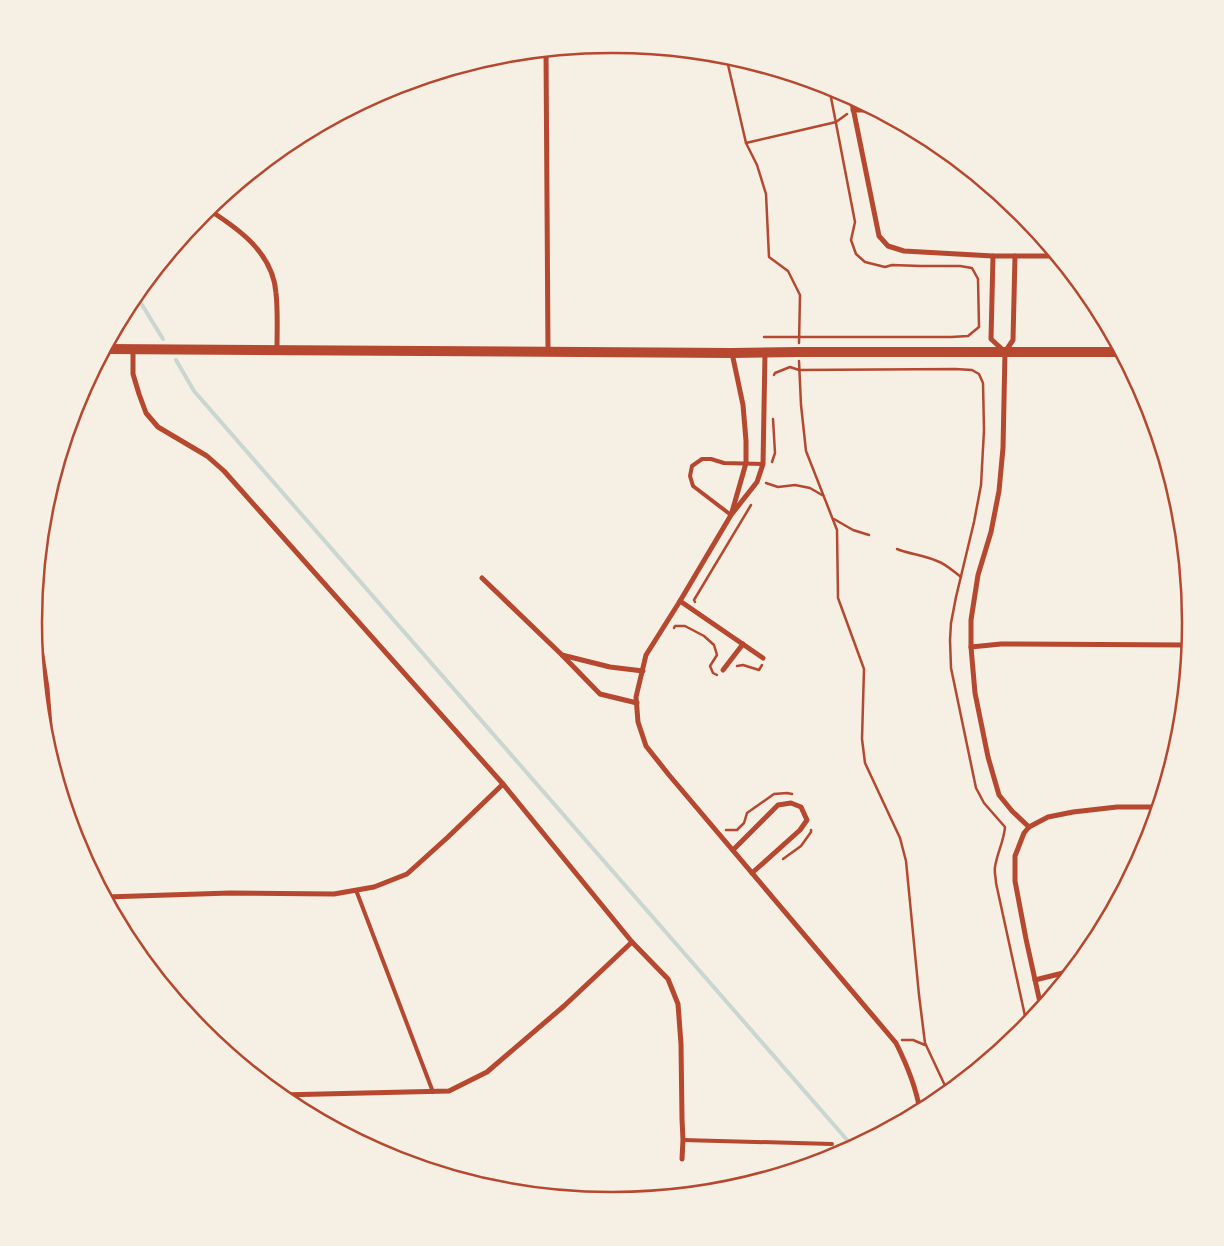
<svg xmlns="http://www.w3.org/2000/svg" width="1224" height="1246" viewBox="0 0 1224 1246" font-family="Montserrat,sans-serif">
  <rect width="100%" height="100%" fill="#f6efe4"/>
  <g fill="none" stroke-linecap="round" stroke-linejoin="round">
    <g stroke="#c9d6d2" stroke-width="4">
      <path d="M136 295 163 339"/>
      <path d="M176 360 194 391 848 1141 852 1147"/>
    </g>
    <g stroke="#b5482f" stroke-width="2.5">
      <path d="M726 56 746 143 757 165 766 194 769 257 788 271 800 295 799 343"/>
      <path d="M746 143 836 122 847 114"/>
      <path d="M764 337H951L968 336 979 327 978 279 972 268 960 266H921L892 265 885 267 865 262 856 254 851 240 855 222 829 87"/>
      <path d="M799 361 801 405 806 451 837 530 838 598 864 669 862 739 865 763 900 838 906 861 919 995 925 1043 948 1092"/>
      <path d="M774 375 775 373 790 367 799 370 955 369 972 370 979 374 983 383 984 430 981 485 974 522 956 597 951 623 950 640 951 668 976 788 984 803 1005 827C1004 841 997 853 995 867 994 872 996 878 996 883L1027 1025"/>
      <path d="M772 462 775 453 773 419"/>
      <path d="M766 483 778 487 795 485 810 488 822 495"/>
      <path d="M834 519 853 530 869 535"/>
      <path d="M897 549C909 554 924 555 937 561 946 564 953 571 961 577"/>
      <path d="M695 602 694 600 751 505"/>
      <path d="M674 628 675 626H685L704 636 714 645 717 655 710 666 713 673 717 675"/>
      <path d="M737 666 743 665 759 670 762 665"/>
      <path d="M726 830H737L744 823 747 813 774 794 787 793 792 794"/>
      <path d="M783 859 801 846 811 832V830"/>
      <path d="M902 1040H913L925 1045"/>
    </g>
    <g stroke="#b5482f" stroke-width="4">
      <path d="M731 515 693 486 690 476 692 466 702 459H711L724 463 763 464"/>
      <path d="M356 890 433 1092"/>
      <path d="M683 1140 832 1144"/>
    </g>
    <g stroke="#b5482f" stroke-width="5">
      <path d="M546 51 548 352"/>
      <path d="M510 55H546"/>
      <path d="M851 98 879 236 888 246 904 251 993 256H1055"/>
      <path d="M853 110H874"/>
      <path d="M209 210C239 229 273 253 276 293 278 311 277 331 277 350"/>
      <path d="M993 256 991 339 1004 351"/>
      <path d="M1015 256 1013 340 1005 352 1003 448 999 491 991 532 978 575 971 620V647L975 693 988 757 999 795 1012 811 1029 827 1024 833 1015 856V881L1026 939 1041 1007"/>
      <path d="M133 349V374L139 394 146 413 158 427 207 456 224 471 503 784 632 942 668 979 678 1004 681 1044 682 1119 683 1140 682 1159"/>
      <path d="M732 353 743 405 746 441V463L732 512"/>
      <path d="M765 353 763 464 757 482 731 515 680 601 646 655 636 697 638 722 646 746 669 775 896 1043C907 1065 916 1086 920 1111"/>
      <path d="M482 578 562 655 610 667 643 671"/>
      <path d="M680 601 763 658"/>
      <path d="M35 610 47 688 50 726V753"/>
      <path d="M971 647 1001 644 1188 645"/>
      <path d="M562 655 600 694 637 703"/>
      <path d="M723 670 743 644"/>
      <path d="M1029 827 1048 817 1073 812 1117 807H1158"/>
      <path d="M733 850 778 805 791 803 801 807 807 820 800 830 752 873"/>
      <path d="M106 897 230 893 334 894 374 887 407 874 448 837 503 784"/>
      <path d="M1035 980 1071 971"/>
      <path d="M280 1095 449 1091 487 1072 564 1006 632 942"/>
    </g>
    <path stroke="#b5482f" stroke-width="10" d="M106 349 732 353 798 352H1120"/>
  </g>
  <path d="M0 0H1224V1246H0ZM611 53H613A569 569 0 0 1 1182 622V623A569 569 0 0 1 613 1192H611A569 569 0 0 1 42 623V622A569 569 0 0 1 611 53Z" fill="#f6efe4" fill-rule="evenodd"/>
  <path fill="none" stroke="#b5482f" stroke-width="2.5" d="M611 53H613A569 569 0 0 1 1182 622V623A569 569 0 0 1 613 1192H611A569 569 0 0 1 42 623V622A569 569 0 0 1 611 53Z"/>
</svg>
